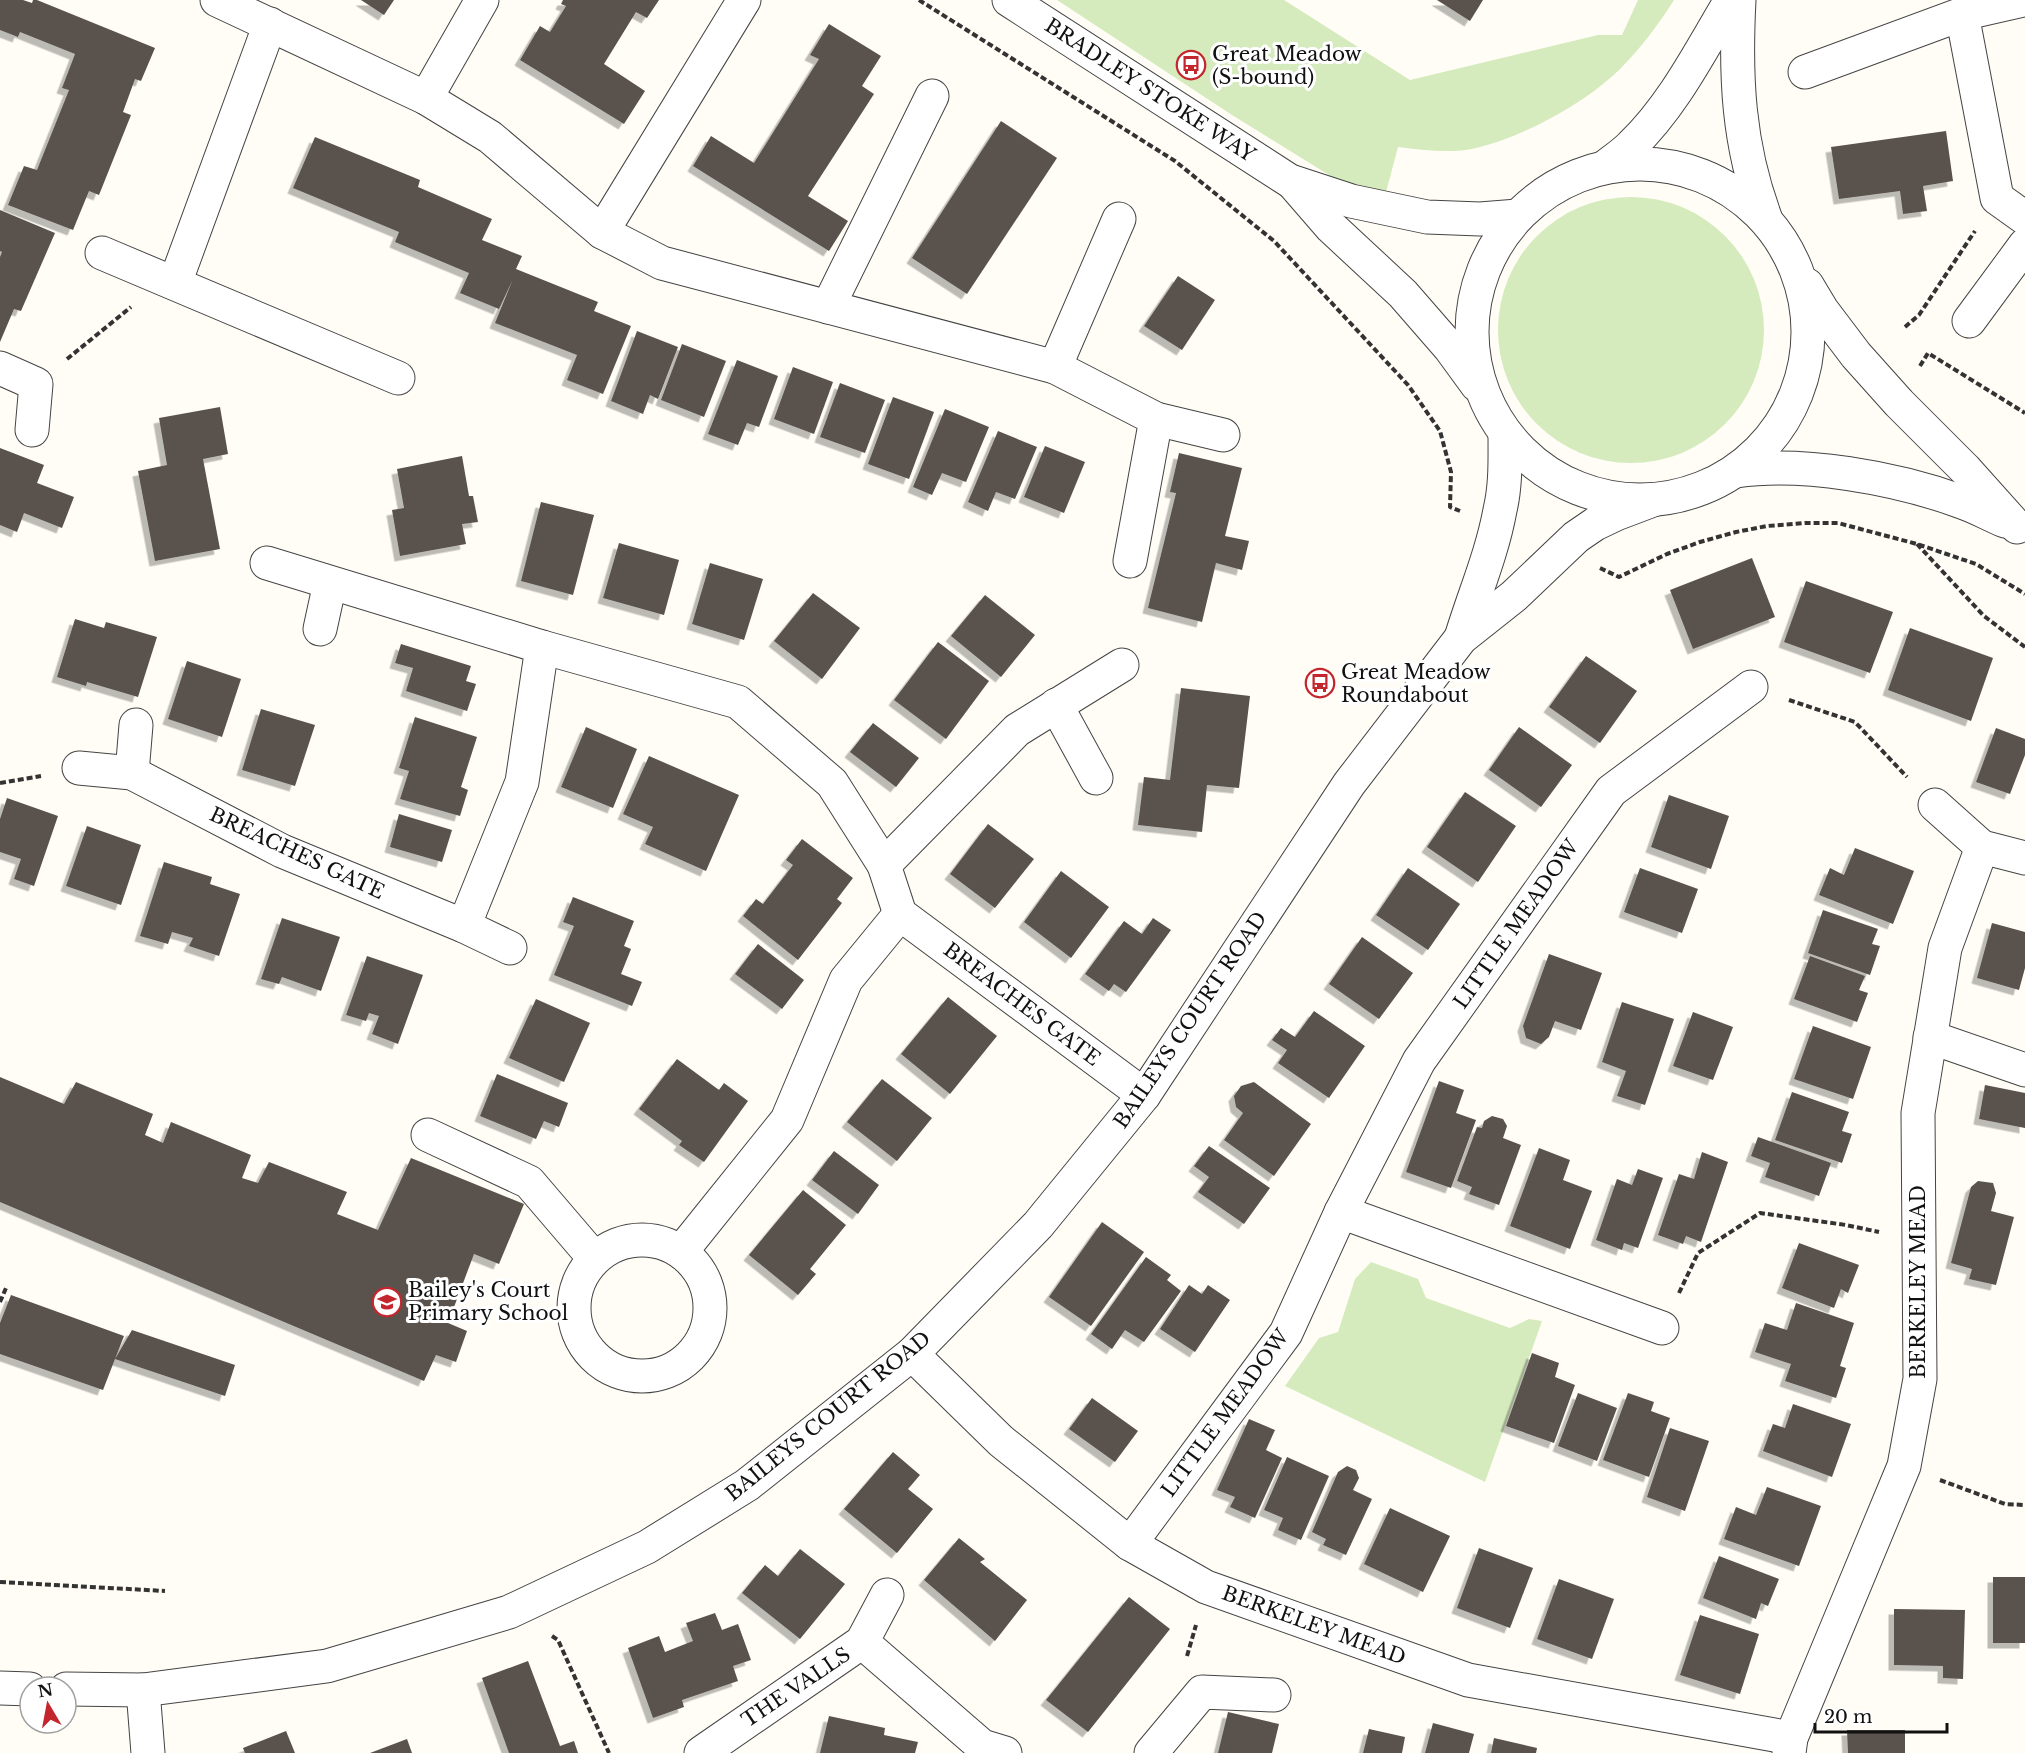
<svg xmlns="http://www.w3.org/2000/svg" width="2025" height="1753" viewBox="0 0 2025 1753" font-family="'Libre Baskerville',serif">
  <defs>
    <filter id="shadow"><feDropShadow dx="-5.5" dy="5.5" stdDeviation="0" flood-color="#0004"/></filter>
  </defs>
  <rect width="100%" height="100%" fill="#fffdf5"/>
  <g fill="#d5ebbd">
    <path d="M1057 0H1284L1410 80 1598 35H1622L1638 0H1674C1659 24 1640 49 1620 69 1584 104 1525 136 1476 148 1451 154 1423 150 1398 147L1385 196 1350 188 1232 115Z"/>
    <circle cx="1631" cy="330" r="133"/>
    <path d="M1371 1262 1418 1279 1426 1298 1510 1328 1529 1319 1542 1321 1485 1482 1285 1386 1319 1338 1338 1332 1355 1279Z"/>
  </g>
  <g fill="#5a524d" filter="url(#shadow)">
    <path d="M0 0H23L32 3 33 0H37L155 48 141 81 135 79 123 112 131 115 99 195 89 191 73 230 8 205 24 166 37 170 69 90 62 88 75 54 20 32 18 37 0 30Z"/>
    <path d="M361 0H394L384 15Z"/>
    <path d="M563 0H659L647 18 636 12 604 64 645 91 624 124 520 60 540 26 550 32 566 6 561 4Z"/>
    <path d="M1437 0H1483L1470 21Z"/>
    <path d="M829 24 881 56 862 86 874 94 808 196 848 221 829 251 693 166 711 136 754 163 819 59 810 55Z"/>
    <path d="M1001 121 1057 158 967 294 912 258Z"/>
    <path d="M1946 131 1953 181 1923 186 1927 211 1903 214 1900 191 1839 199 1831 147Z"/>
    <path d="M315 137 420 180 418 187 492 219 482 240 522 256 516 269 598 302 594 311 631 326 603 394 567 380 577 355 495 323 513 279 499 309 460 293 469 273 395 242 399 232 293 188Z"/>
    <path d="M0 210 55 233 21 311 14 309 0 342V257L2 252 0 251Z"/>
    <path d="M1178 276 1215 300 1182 350 1144 326Z"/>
    <path d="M637 331 678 347 658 399 650 395 643 414 611 401Z"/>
    <path d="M682 344 726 361 704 417 661 400Z"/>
    <path d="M737 360 778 376 759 427 747 423 738 445 708 434Z"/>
    <path d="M793 367 833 382 814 434 774 419Z"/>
    <path d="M840 383 885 400 865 453 820 437Z"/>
    <path d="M893 397 934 412 909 479 868 464Z"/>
    <path d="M220 407 228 454 203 459 220 549 155 561 138 471 167 465 159 418Z"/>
    <path d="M945 409 989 427 966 482 942 473 932 495 913 487Z"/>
    <path d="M998 431 1037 447 1015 499 996 492 988 511 968 502Z"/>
    <path d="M1045 446 1085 462 1064 513 1024 497Z"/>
    <path d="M0 448 44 465 37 483 74 497 62 528 24 513 17 532 0 525Z"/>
    <path d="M1179 453 1242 468 1225 536 1249 541 1242 570 1216 563 1202 622 1148 608 1176 493 1170 492Z"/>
    <path d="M462 456 469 496H473L478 522 462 524 466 544 400 556 392 510 404 508 397 469Z"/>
    <path d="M541 502 594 515 573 595 521 581Z"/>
    <path d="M619 543 679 560 664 615 603 598Z"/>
    <path d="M1752 558 1775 617 1693 649 1670 590Z"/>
    <path d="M710 563 763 579 744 640 692 624Z"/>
    <path d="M1806 581 1893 612 1870 673 1784 642Z"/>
    <path d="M813 593 860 628 822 679 774 641Z"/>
    <path d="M985 595 1035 635 1001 677 951 636Z"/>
    <path d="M75 619 104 628 106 622 157 637 138 697 87 682 86 686 57 677Z"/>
    <path d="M1910 628 1993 658 1971 721 1888 690Z"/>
    <path d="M938 642 989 681 946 739 894 700Z"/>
    <path d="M401 644 471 666 466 681 476 684 467 711 406 691 413 668 395 663Z"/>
    <path d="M1586 656 1637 691 1600 743 1549 707Z"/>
    <path d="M187 661 241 679 222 737 168 719Z"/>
    <path d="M1181 688 1250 696 1239 788 1207 785 1202 832 1138 825 1144 777 1170 780Z"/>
    <path d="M261 709 315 725 295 786 242 770Z"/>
    <path d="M415 717 477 737 461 787 468 790 460 816 400 799 409 771 399 768Z"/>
    <path d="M873 723 919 758 896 787 850 752Z"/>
    <path d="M586 727 637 749 613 808 561 787Z"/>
    <path d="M1519 727 1572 765 1541 807 1489 770Z"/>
    <path d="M1996 728 2025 739V755L2010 794 1976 782Z"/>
    <path d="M649 756 739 795 706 871 645 844 653 827 623 814Z"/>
    <path d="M1465 792 1516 826 1478 882 1427 847Z"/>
    <path d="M1669 795 1729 816 1711 869 1651 847Z"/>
    <path d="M7 798 58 816 34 886 14 879 21 859 0 852V819Z"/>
    <path d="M399 814 452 830 442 862 390 847Z"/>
    <path d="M988 824 1034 859 995 908 950 874Z"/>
    <path d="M87 826 141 845 121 905 66 886Z"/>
    <path d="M802 839 853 878 837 899 842 903 798 960 743 916 756 899 763 904 793 865 786 860Z"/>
    <path d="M1855 848 1914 871 1893 924 1819 895 1830 868 1844 875Z"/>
    <path d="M164 862 212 877 210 884 240 894 219 956 189 946 193 938 172 932 168 944 140 936Z"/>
    <path d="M1408 868 1460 904 1428 950 1376 915Z"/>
    <path d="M1640 868 1698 889 1682 933 1624 912Z"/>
    <path d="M1061 871 1109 907 1071 958 1024 922Z"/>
    <path d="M573 897 634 921 624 946 631 949 621 974 642 982 632 1006 554 975 574 926 563 922Z"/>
    <path d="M1823 910 1878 929 1872 944 1880 946 1870 975 1808 953Z"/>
    <path d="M282 918 340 937 321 991 282 977 279 984 261 979Z"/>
    <path d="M1153 918 1171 930 1126 992 1114 984 1109 991 1085 974 1124 921 1142 934Z"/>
    <path d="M1992 923 2025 932V968L2019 990 1977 978Z"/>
    <path d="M1362 937 1413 973 1379 1019 1329 984Z"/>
    <path d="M758 944 804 980 782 1009 735 974Z"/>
    <path d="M1549 954 1602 973 1581 1030 1555 1021 1549 1037 1541 1044 1526 1038 1523 1026Z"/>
    <path d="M367 956 423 975 398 1044 372 1034 379 1016 369 1013 366 1021 346 1015Z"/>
    <path d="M1810 956 1865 976 1859 990 1868 993 1857 1022 1794 999Z"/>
    <path d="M948 997 997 1036 950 1094 901 1054Z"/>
    <path d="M536 999 590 1023 564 1082 509 1058Z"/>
    <path d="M1622 1002 1674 1019 1645 1105 1617 1096 1626 1071 1602 1062Z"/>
    <path d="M1314 1011 1365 1046 1329 1098 1278 1063 1287 1050 1272 1040 1281 1028 1295 1037Z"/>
    <path d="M1693 1012 1733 1027 1713 1080 1673 1066Z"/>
    <path d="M1813 1026 1871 1047 1853 1099 1794 1079Z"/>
    <path d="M677 1059 719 1090 724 1083 748 1101 704 1162 679 1145 682 1141 639 1109Z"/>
    <path d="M497 1074 568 1103 559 1127 544 1121 536 1139 480 1116Z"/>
    <path d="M0 1077 64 1104 76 1082 153 1114 145 1135 163 1143 171 1122 251 1155 242 1178 258 1183 269 1162 347 1192 337 1214 378 1230 411 1158 524 1204 499 1264 474 1254 448 1323 467 1331 456 1362 436 1355 424 1381 0 1202Z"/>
    <path d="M882 1079 932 1118 897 1161 847 1122Z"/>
    <path d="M1439 1081 1464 1090 1456 1113 1476 1120 1451 1188 1406 1172Z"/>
    <path d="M1254 1082 1311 1124 1274 1176 1224 1140 1243 1113 1236 1107 1234 1096 1241 1086Z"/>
    <path d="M1985 1085 2025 1093V1128L1979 1119Z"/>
    <path d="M1792 1092 1849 1112 1842 1131 1852 1134 1842 1163 1775 1140Z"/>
    <path d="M1492 1116 1503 1119 1507 1126 1503 1138 1521 1145 1499 1205 1469 1194 1472 1187 1457 1181 1477 1127 1482 1128 1484 1121Z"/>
    <path d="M1758 1137 1831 1163 1819 1196 1765 1177 1770 1163 1751 1156Z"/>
    <path d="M1209 1146 1270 1188 1244 1224 1198 1192 1209 1177 1194 1166Z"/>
    <path d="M1539 1148 1570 1160 1563 1180 1592 1191 1570 1249 1510 1226Z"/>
    <path d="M834 1151 879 1185 858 1214 812 1180Z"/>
    <path d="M1702 1152 1728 1162 1701 1242 1686 1236 1683 1244 1658 1235 1679 1174 1694 1179Z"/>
    <path d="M1638 1169 1663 1178 1638 1248 1624 1243 1622 1250 1596 1240 1617 1179 1632 1185Z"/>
    <path d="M1978 1181 1993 1183 1996 1193 1991 1211 2014 1217 1996 1285 1969 1279 1972 1269 1951 1263 1971 1187Z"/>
    <path d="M803 1190 846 1225 810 1269 816 1274 798 1295 749 1255Z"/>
    <path d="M1102 1222 1144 1252 1091 1326 1049 1297Z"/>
    <path d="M1799 1243 1859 1265 1848 1293 1841 1289 1834 1308 1782 1288Z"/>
    <path d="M1146 1257 1171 1275 1167 1280 1181 1291 1144 1342 1125 1330 1112 1349 1091 1334Z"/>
    <path d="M1189 1285 1202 1294 1208 1285 1230 1300 1195 1352 1160 1329Z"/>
    <path d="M11 1295 124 1336 115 1359 132 1330 235 1365 225 1396 115 1359 103 1390 0 1354V1323Z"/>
    <path d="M1796 1303 1854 1323 1840 1366 1846 1368 1836 1398 1785 1381 1791 1364 1755 1352 1765 1323 1787 1330Z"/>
    <path d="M1532 1353 1559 1363 1555 1377 1575 1385 1554 1443 1506 1426Z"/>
    <path d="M1578 1393 1617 1408 1597 1461 1558 1446Z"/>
    <path d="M1628 1393 1654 1402 1651 1411 1670 1418 1649 1477 1603 1460Z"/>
    <path d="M1092 1398 1138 1431 1115 1462 1069 1429Z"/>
    <path d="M1793 1404 1851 1424 1832 1477 1763 1451 1773 1424 1785 1428Z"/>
    <path d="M1249 1419 1275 1430 1266 1450 1282 1458 1255 1518 1230 1507 1235 1497 1217 1490Z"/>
    <path d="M1670 1428 1709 1441 1685 1511 1647 1497Z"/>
    <path d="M893 1452 920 1475 908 1489 933 1509 897 1553 844 1509Z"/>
    <path d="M1287 1457 1329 1476 1301 1540 1278 1530 1283 1518 1264 1510Z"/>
    <path d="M1347 1466 1356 1470 1359 1478 1353 1490 1372 1499 1346 1555 1323 1545 1326 1539 1312 1532 1338 1472Z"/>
    <path d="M1767 1487 1821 1506 1799 1566 1724 1539 1736 1507 1756 1515Z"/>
    <path d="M1390 1508 1450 1536 1423 1592 1364 1564Z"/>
    <path d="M959 1538 985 1559 980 1562 1027 1600 995 1641 924 1580Z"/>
    <path d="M1479 1548 1533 1568 1510 1628 1457 1608Z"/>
    <path d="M800 1549 845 1584 800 1639 742 1593 765 1565 778 1576Z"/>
    <path d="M1719 1556 1779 1579 1768 1606 1761 1603 1756 1619 1703 1598Z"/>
    <rect x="1993" y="1577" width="32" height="66"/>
    <path d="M1559 1579 1614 1599 1592 1659 1537 1639Z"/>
    <path d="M1129 1597 1170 1629 1088 1732 1046 1700Z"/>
    <path d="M1894 1609 1965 1610 1963 1679 1943 1678V1666L1894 1665Z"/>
    <path d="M715 1613 722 1630 738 1624 751 1660 733 1666 738 1681 682 1700 684 1707 653 1718 628 1648 659 1636 665 1652 693 1641 686 1623Z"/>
    <path d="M1700 1615 1759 1634 1740 1694 1680 1675Z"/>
    <path d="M528 1661 560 1746 574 1741 578 1753H509L482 1678Z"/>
    <path d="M1228 1712 1279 1724 1272 1753H1218Z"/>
    <path d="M829 1716 885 1728 884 1735 918 1742 915 1753H820Z"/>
    <path d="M1433 1723 1474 1734 1469 1753H1425Z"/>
    <path d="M1369 1729 1405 1737 1402 1753H1363Z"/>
    <path d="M1847 1730H1905V1753H1848Z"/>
    <path d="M286 1731 295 1753H245L243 1748Z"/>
    <path d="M1494 1738 1537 1748 1536 1753H1491Z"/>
    <path d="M407 1739 412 1753H370Z"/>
  </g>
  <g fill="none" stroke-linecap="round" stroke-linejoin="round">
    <g stroke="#444" stroke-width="35">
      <g id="minor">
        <path d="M217 0 426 98 490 137 602 232 662 263 1055 367 1156 419 1223 435"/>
        <path d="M1009 0 1290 181 1351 201 1427 217 1480 219 1518 216"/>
        <path d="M1739 0C1735 77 1738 144 1765 217"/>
        <path d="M1962 14 1997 198 2025 218"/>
        <path d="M1805 72 1962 14 2023 0"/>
        <path d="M426 98 482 0"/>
        <circle cx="1640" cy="332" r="168"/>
        <path d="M1605 167C1614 160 1623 154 1631 146 1673 106 1701 50 1731 0"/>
        <path d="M1292 182 1331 227 1403 294 1450 348 1477 385"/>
        <path d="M602 232 744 0"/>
        <path d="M102 253 398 378"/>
        <path d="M175 283 270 24"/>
        <path d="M1807 285 1822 310 1856 355 1899 403 1965 469 2017 527"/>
        <path d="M828 307 932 96"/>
        <path d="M1969 321 2025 245"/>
        <path d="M1055 367 1119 219"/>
        <path d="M0 368 36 384 32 430"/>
        <path d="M1736 471C1802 461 1896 478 1959 501 1975 506 1990 515 2005 521"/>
        <path d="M1130 561 1156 419"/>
        <path d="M267 563 542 647 738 702 832 783 884 865 900 914 1144 1095"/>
        <path d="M320 629 330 583"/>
        <path d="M1461 638C1474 595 1492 554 1500 510 1506 485 1505 459 1505 433"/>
        <path d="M1056 705 1096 778"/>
        <path d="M79 768 132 773 282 851 464 926 510 948"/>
        <path d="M132 773 136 725"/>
        <path d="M1935 805 1982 847 2025 858"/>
        <path d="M884 865 1017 730 1122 665"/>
        <path d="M464 926 522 782 542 647"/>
        <path d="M1930 1037 2025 1070"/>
        <path d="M428 1135 529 1182 594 1258"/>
        <path d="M1341 1212 1662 1328"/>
        <circle cx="642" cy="1308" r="68"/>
        <path d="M681 1252 787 1120 846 980 900 914"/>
        <path d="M912 1354 1001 1441 1130 1544 1206 1587 1468 1680 1791 1738"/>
        <path d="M1130 1544 1286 1333 1341 1212 1419 1061 1611 791 1751 687"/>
        <path d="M862 1642 982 1746 1005 1753"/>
        <path d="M0 1688 30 1689"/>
        <path d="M66 1689 143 1690 327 1666 509 1612 647 1547 747 1485 912 1354 1038 1225 1144 1095 1349 784 1461 638 1514 596 1576 537 1595 524 1616 514 1653 500"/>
        <path d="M143 1690 148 1753"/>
        <path d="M701 1753 862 1642 887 1595"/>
        <path d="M1151 1753 1202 1692 1274 1695"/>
        <path d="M1789 1753 1791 1738 1904 1466 1920 1379 1918 1113 1945 948 1982 847"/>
      </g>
    </g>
    <g stroke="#333" stroke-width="4" stroke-dasharray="6 3" stroke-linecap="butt">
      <path d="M919 0 1175 161 1274 241 1408 385 1440 431 1451 472 1450 507 1460 511"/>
      <path d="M1905 327 1919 315 1975 231"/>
      <path d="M67 359 131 307"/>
      <path d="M1920 366 1928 353 2025 413"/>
      <path d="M1917 544 1984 616 2025 647"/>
      <path d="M1600 568 1619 577 1667 554 1700 542 1736 532 1767 526 1806 523H1838L1917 544 1976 564 2025 594"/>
      <path d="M1789 700 1855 722 1907 777"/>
      <path d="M0 783 41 776"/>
      <path d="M1679 1293 1698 1253 1760 1213 1846 1225 1879 1232"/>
      <path d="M0 1302 6 1288"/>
      <path d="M1940 1480 2005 1504 2025 1505"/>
      <path d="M0 1582 165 1591"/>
      <path d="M552 1636 558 1640 609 1753"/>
      <path d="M1187 1656 1196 1625"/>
    </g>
    <use href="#minor" stroke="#fff" stroke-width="33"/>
  </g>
  <defs>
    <g id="bus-ring" transform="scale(1.5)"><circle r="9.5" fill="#fff" stroke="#c4262e" stroke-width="1.5"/><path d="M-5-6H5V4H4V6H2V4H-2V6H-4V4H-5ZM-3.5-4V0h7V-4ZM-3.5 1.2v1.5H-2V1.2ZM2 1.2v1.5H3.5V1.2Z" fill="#c4262e"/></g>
    <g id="school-ring" transform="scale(1.5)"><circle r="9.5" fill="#fff" stroke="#c4262e" stroke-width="1.5"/><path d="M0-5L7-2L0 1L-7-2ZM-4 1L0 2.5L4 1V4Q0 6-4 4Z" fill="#c4262e"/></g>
  </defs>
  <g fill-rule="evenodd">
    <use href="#bus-ring" x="1191" y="65"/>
    <use href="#bus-ring" x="1320" y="683"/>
    <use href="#school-ring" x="387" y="1302"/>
  </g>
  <g text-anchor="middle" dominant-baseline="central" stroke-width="6" stroke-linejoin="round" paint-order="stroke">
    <g font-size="20" fill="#111" stroke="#fff" text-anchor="start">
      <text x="1212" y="54">Great Meadow<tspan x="1212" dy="23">(S-bound)</tspan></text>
      <text x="1341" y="672">Great Meadow<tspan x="1341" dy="23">Roundabout</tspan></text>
      <text x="408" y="1290">Bailey's Court<tspan x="408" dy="23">Primary School</tspan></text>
    </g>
    <g font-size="20" fill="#111" stroke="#fff">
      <text transform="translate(1150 90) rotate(33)">BRADLEY STOKE WAY</text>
      <text transform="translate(297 853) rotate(25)">BREACHES GATE</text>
      <text transform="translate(1516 924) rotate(-55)">LITTLE MEADOW</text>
      <text transform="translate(1022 1004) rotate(37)">BREACHES GATE</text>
      <text transform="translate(1190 1020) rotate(-56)">BAILEYS COURT ROAD</text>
      <text transform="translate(1918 1282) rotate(-90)">BERKELEY MEAD</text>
      <text transform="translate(1225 1413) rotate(-54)">LITTLE MEADOW</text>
      <text transform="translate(828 1416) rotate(-39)">BAILEYS COURT ROAD</text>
      <text transform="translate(1314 1625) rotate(20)">BERKELEY MEAD</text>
      <text transform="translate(796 1687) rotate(-34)">THE VALLS</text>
    </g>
  </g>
  <g transform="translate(48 1705) rotate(350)"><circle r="28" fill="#ffffff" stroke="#a0a0a0" stroke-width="1.5"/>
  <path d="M0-4.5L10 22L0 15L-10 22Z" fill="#c4262e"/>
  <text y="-9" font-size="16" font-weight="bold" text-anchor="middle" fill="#111111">N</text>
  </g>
  <path d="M1815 1723v9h132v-9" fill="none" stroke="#111111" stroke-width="3"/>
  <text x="1824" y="1723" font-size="18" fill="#111111" stroke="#ffffff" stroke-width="4.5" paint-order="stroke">20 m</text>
</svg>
